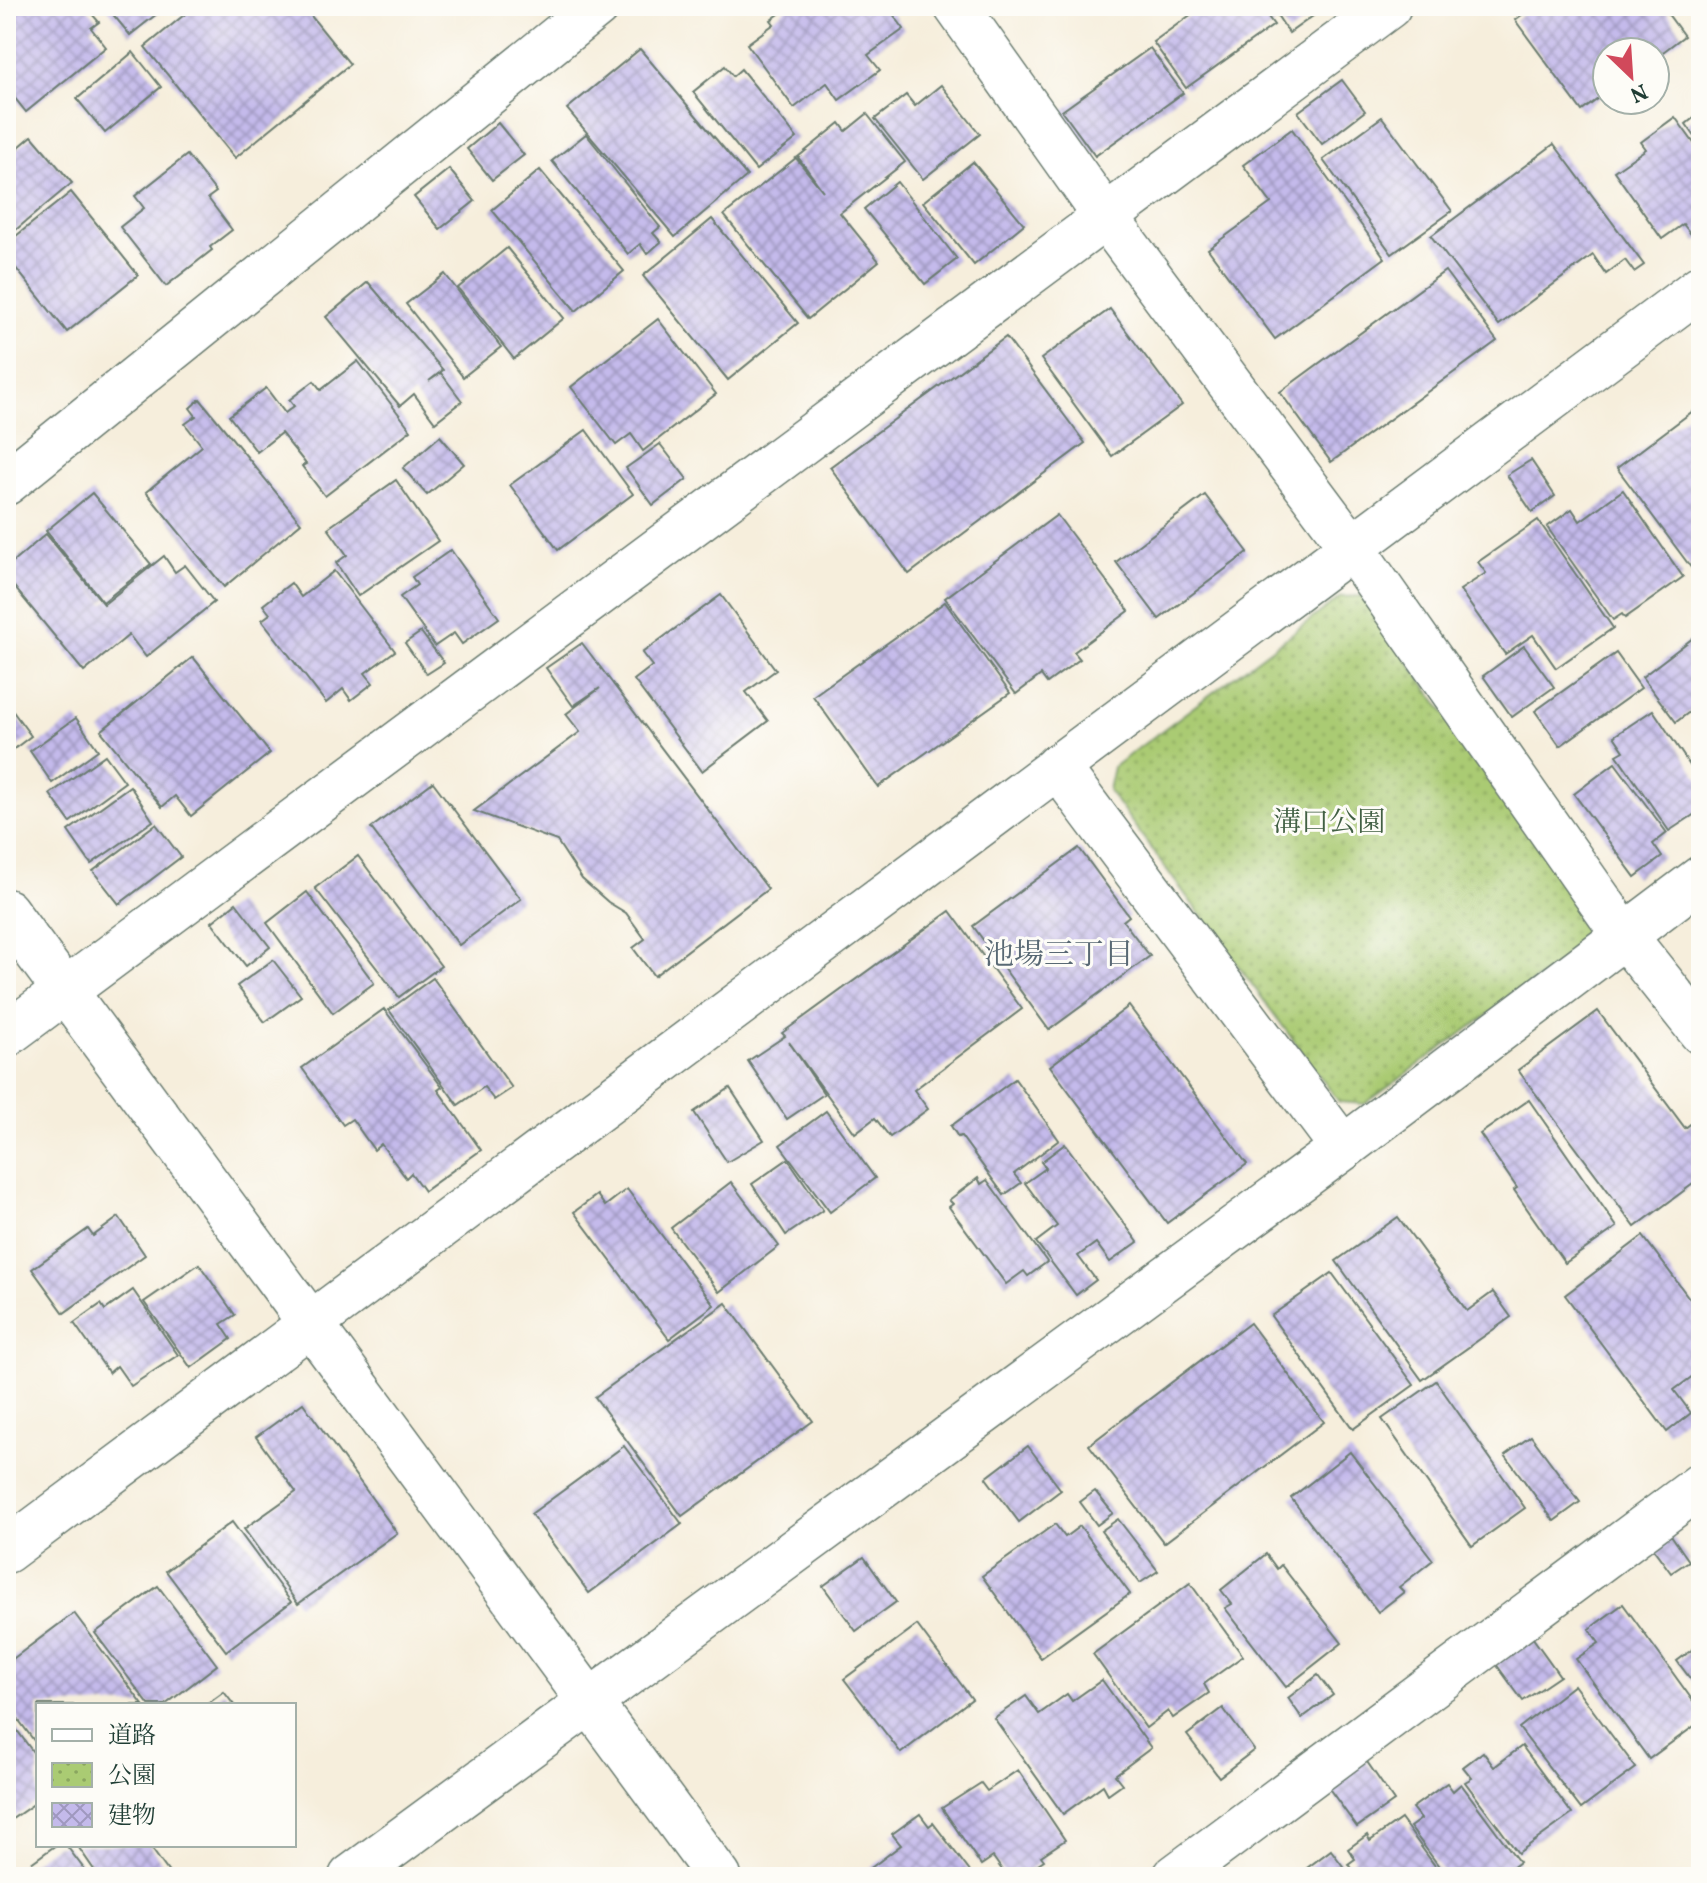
<svg xmlns="http://www.w3.org/2000/svg" width="1707" height="1883" viewBox="0 0 1707 1883" font-family="Vollkorn,'Noto Serif JP',serif">
  <defs>
    <pattern id="park-dots" width="8" height="8" patternUnits="userSpaceOnUse" patternTransform="scale(2)"><rect width="8" height="8" fill="#aacb73"/><path d="M2 2h.1M6 6h.1" fill="none" stroke="#8aa65f" stroke-width="1.8" stroke-linecap="round"/></pattern>
    <pattern id="building-cross-hatch" width="8" height="8" patternUnits="userSpaceOnUse" patternTransform="scale(2)"><rect width="8" height="8" fill="#c4baeb"/><path d="M0 0l8 8M0 8l8-8" fill="none" stroke="#9f98bf"/></pattern>
  </defs>
  <rect width="100%" height="100%" fill="#fdfcf7"/>
  <filter id="ink" filterUnits="userSpaceOnUse"><feTurbulence type="fractalNoise" baseFrequency=".0125" numOctaves="2"/><feDisplacementMap in="SourceGraphic" scale="16" xChannelSelector="R" yChannelSelector="G"/><feConvolveMatrix kernelMatrix="1 2 1 2 8 2 1 2 1" color-interpolation-filters="sRGB"/></filter>
  <filter id="wash" filterUnits="userSpaceOnUse"><feTurbulence type="fractalNoise" baseFrequency=".006" numOctaves="4" result="noise"/><feDisplacementMap in="SourceGraphic" scale="32" xChannelSelector="R" yChannelSelector="G"/><feGaussianBlur stdDeviation="1.8" result="paint"/><feColorMatrix in="noise" values="0 0 0 0 0 0 0 0 0 0 0 0 0 0 0 0 0 1.4 0 .05"/><feComposite in="paint" operator="in"/></filter>
  <g filter="url(#wash)">
    <rect width="100%" height="100%" fill="#f6eedc"/>
    <path fill="url(#park-dots)" stroke="#648454" stroke-width="2" d="M1362 596 1588 916 1585 944 1365 1104 1339 1102 1108 790 1113 767 1341 597Z"/>
    <g id="blocks">
      <g fill="url(#building-cross-hatch)">
        <path d="M6 6H85L99 22 91 28 106 47 26 112 6 87Z"/>
        <path d="M106 6H167L130 35Z"/>
        <path d="M195 6H303L350 64 235 158 145 47Z"/>
        <path d="M790 6H887L904 29 868 55 880 70 839 100 827 83 794 108 747 44 774 24 771 20Z"/>
        <path d="M1203 6H1260L1274 25 1186 88 1153 42Z"/>
        <path d="M1271 6H1327L1289 33Z"/>
        <path d="M1534 6H1662L1684 36 1655 58V52H1607V92L1582 111 1515 20Z"/>
        <path d="M1150 48 1183 93 1095 156 1062 111Z"/>
        <path d="M640 49 747 176 675 237 567 109Z"/>
        <path d="M133 52 161 87 105 133 77 99Z"/>
        <path d="M725 66 733 76 741 69 797 138 756 170 693 92Z"/>
        <path d="M1342 80 1365 111 1322 144 1298 112Z"/>
        <path d="M941 85 980 134 923 179 875 119 906 95 915 106Z"/>
        <path d="M1701 112V145L1686 124Z"/>
        <path d="M867 114 905 162 840 213 879 261 808 319 724 215 796 158 823 191 798 157 840 123 846 131Z"/>
        <path d="M1382 117 1452 211 1392 254 1323 160Z"/>
        <path d="M1675 117 1701 153V240L1697 242 1683 224 1662 239 1614 171 1646 149 1641 142Z"/>
        <path d="M498 123 524 155 492 180 467 149Z"/>
        <path d="M1292 129 1385 258 1275 339 1208 249 1271 203 1243 165Z"/>
        <path d="M586 134 660 227 653 233 661 242 647 254 640 244 628 254 552 161Z"/>
        <path d="M32 136 72 183 6 238V158Z"/>
        <path d="M1554 144 1644 265 1634 272 1625 260 1606 274 1593 255 1499 325 1431 236Z"/>
        <path d="M187 155 216 192 208 198 232 230 210 247 212 250 166 286 120 227 144 208 135 196Z"/>
        <path d="M973 162 1024 224 974 265 923 202Z"/>
        <path d="M449 169 475 201 440 229 414 197Z"/>
        <path d="M540 170 624 271 576 311 492 210Z"/>
        <path d="M897 182 957 259 925 284 864 209Z"/>
        <path d="M71 192 138 275 67 332 6 256V244Z"/>
        <path d="M712 219 798 323 728 380 643 276Z"/>
        <path d="M507 248 564 318 514 359 458 288Z"/>
        <path d="M1445 271 1497 341 1331 462 1280 392Z"/>
        <path d="M445 274 501 347 463 377 406 304Z"/>
        <path d="M368 282 443 370 429 381 441 373 462 401 435 422 414 394 400 406 326 317Z"/>
        <path d="M1110 309 1182 405 1112 456 1041 359Z"/>
        <path d="M658 319 716 394 643 451 631 434 616 445 571 387Z"/>
        <path d="M1006 337 1085 443 909 574 830 467Z"/>
        <path d="M358 361 411 430 325 496 302 466 306 464 281 433 257 452 229 416 266 388 285 413 294 406 289 400 314 381 321 390Z"/>
        <path d="M200 399 301 523 224 587 146 492 202 446 185 424 196 416 190 408Z"/>
        <path d="M1701 405V569L1695 573 1617 468Z"/>
        <path d="M586 430 633 494 558 550 510 485Z"/>
        <path d="M440 436 464 464 427 495 403 468Z"/>
        <path d="M660 444 687 479 653 505 626 468Z"/>
        <path d="M1531 460 1555 496 1532 512 1507 475Z"/>
        <path d="M396 480 438 541 358 596 336 563 347 555 328 528Z"/>
        <path d="M1623 490 1683 577 1625 618 1622 614 1613 620 1547 527 1572 509 1580 521Z"/>
        <path d="M92 493 151 564 103 602 46 531Z"/>
        <path d="M1205 495 1248 552 1159 619 1116 562Z"/>
        <path d="M1057 515 1129 611 1074 652 1080 659 1047 683 1041 675 1016 694 945 598Z"/>
        <path d="M1538 520 1613 628 1556 668 1533 635 1505 654 1460 590 1486 573 1478 562Z"/>
        <path d="M46 534 104 604 164 556 175 572 185 565 214 602 146 657 129 635 84 672 6 577V568Z"/>
        <path d="M451 550 499 618 462 644 454 633 435 646 400 597 417 585 412 577Z"/>
        <path d="M334 571 395 651 365 673 373 683 351 700 343 689 326 703 262 620 270 614 263 605 291 583 301 597Z"/>
        <path d="M721 595 776 670 746 692 768 721 702 771 634 680 652 666 642 653Z"/>
        <path d="M945 602 1010 693 878 787 813 696Z"/>
        <path d="M421 632 444 663 427 674 405 643Z"/>
        <path d="M1697 635 1701 640V713L1696 707 1676 722 1642 677Z"/>
        <path d="M582 643 768 889 654 976 633 948 645 939 626 913 608 902 582 879 557 841 474 811 580 732 566 714 600 688 573 706 546 668Z"/>
        <path d="M1524 646 1554 687 1512 717 1483 676Z"/>
        <path d="M1616 653 1641 688 1560 746 1535 711Z"/>
        <path d="M193 657 270 753 191 816 175 796 162 807 101 731Z"/>
        <path d="M6 702 31 736 6 755Z"/>
        <path d="M1653 710 1701 782V810L1669 831 1617 755 1624 751 1614 736Z"/>
        <path d="M76 718 98 750 52 783 30 751Z"/>
        <path d="M105 755 125 782 70 822 50 794Z"/>
        <path d="M1615 763 1667 833 1653 844 1662 857 1635 877 1574 794Z"/>
        <path d="M433 782 521 899 459 945 371 828Z"/>
        <path d="M130 786 153 821 91 864 68 831Z"/>
        <path d="M156 824 181 857 119 904 93 871Z"/>
        <path d="M1079 848 1129 916 1123 921 1150 956 1049 1030 973 926Z"/>
        <path d="M358 856 441 966 399 997 315 888Z"/>
        <path d="M307 892 374 983 333 1013 267 923Z"/>
        <path d="M236 903 270 947 246 966 212 922Z"/>
        <path d="M950 911 1022 1009 914 1090 928 1109 890 1137 875 1118 855 1133 789 1042 824 1094 787 1119 748 1061 785 1036 782 1033Z"/>
        <path d="M273 960 301 996 265 1022 237 986Z"/>
        <path d="M433 978 512 1088 494 1100 484 1087 458 1105 389 1010Z"/>
        <path d="M1129 1006 1247 1164 1167 1223 1050 1066Z"/>
        <path d="M384 1009 442 1087 438 1090 481 1150 424 1191 411 1173 406 1178 381 1144 374 1150 352 1119 343 1125 302 1068Z"/>
        <path d="M1598 1011 1685 1128 1701 1116V1178L1635 1227 1518 1070Z"/>
        <path d="M1015 1079 1059 1140 1014 1174 1021 1183 1004 1195 961 1136 958 1137 951 1126Z"/>
        <path d="M730 1088 764 1140 727 1162 694 1112Z"/>
        <path d="M1529 1100 1617 1227 1565 1263 1514 1190 1517 1188 1480 1134Z"/>
        <path d="M826 1111 875 1178 830 1212 780 1145Z"/>
        <path d="M1065 1144 1138 1242 1110 1262 1096 1243 1078 1256 1096 1280 1076 1295 1036 1242 1057 1226 1025 1183 1046 1168 1041 1162Z"/>
        <path d="M788 1159 823 1210 786 1235 752 1184Z"/>
        <path d="M978 1178 981 1184 987 1180 1047 1262 1028 1276 1024 1271 1006 1284 949 1207 953 1204 949 1200Z"/>
        <path d="M731 1182 779 1246 719 1292 671 1228Z"/>
        <path d="M627 1189 714 1305 669 1339 574 1212 597 1195 605 1206Z"/>
        <path d="M119 1217 145 1255 64 1313 32 1269 88 1229 93 1236Z"/>
        <path d="M1398 1217 1467 1311 1493 1292 1511 1317 1422 1380 1336 1261Z"/>
        <path d="M1643 1236 1701 1314V1370L1674 1390 1691 1413 1667 1432 1565 1295Z"/>
        <path d="M199 1264 235 1315 221 1324 231 1339 191 1368 144 1302Z"/>
        <path d="M1332 1273 1414 1385 1353 1429 1271 1316Z"/>
        <path d="M133 1290 178 1355 131 1386 117 1366 109 1373 74 1323 101 1304 105 1310Z"/>
        <path d="M726 1303 813 1421 682 1516 595 1397Z"/>
        <path d="M1250 1323 1324 1422 1164 1543 1089 1445Z"/>
        <path d="M1436 1381 1525 1508 1472 1546 1382 1419Z"/>
        <path d="M303 1403 397 1533 298 1604 244 1529 296 1492 256 1437Z"/>
        <path d="M1531 1436 1580 1502 1554 1521 1505 1455Z"/>
        <path d="M624 1446 682 1524 589 1593 531 1514Z"/>
        <path d="M1028 1446 1061 1490 1019 1522 986 1478Z"/>
        <path d="M1350 1452 1433 1560 1399 1587 1404 1592 1378 1612 1291 1498Z"/>
        <path d="M1095 1491 1113 1513 1097 1525 1080 1502Z"/>
        <path d="M1118 1519 1158 1571 1140 1583 1101 1531Z"/>
        <path d="M232 1522 291 1602 226 1651 166 1571Z"/>
        <path d="M1055 1524 1065 1537 1080 1526 1130 1594 1041 1658 982 1576Z"/>
        <path d="M1671 1535 1689 1561 1671 1573 1652 1547Z"/>
        <path d="M1266 1554 1277 1569 1281 1565 1342 1643 1286 1687 1225 1608 1232 1604 1221 1590Z"/>
        <path d="M864 1557 896 1602 856 1631 823 1586Z"/>
        <path d="M1190 1583 1243 1656 1204 1684 1209 1693 1173 1718 1168 1711 1146 1728 1093 1654Z"/>
        <path d="M158 1586 217 1665 165 1705H149L95 1633Z"/>
        <path d="M1623 1604 1701 1712V1721L1649 1759 1576 1659 1599 1643 1589 1629Z"/>
        <path d="M74 1613 143 1705H38V1746L6 1703V1664Z"/>
        <path d="M917 1625 972 1699 901 1753 844 1679Z"/>
        <path d="M1530 1634 1560 1676 1523 1701 1493 1660Z"/>
        <path d="M1701 1643V1693L1677 1661Z"/>
        <path d="M1318 1675 1333 1695 1302 1718 1288 1698Z"/>
        <path d="M1102 1680 1151 1748 1115 1775 1122 1784 1108 1794 1103 1785 1063 1814 994 1718 1026 1696 1039 1714 1067 1694 1072 1701Z"/>
        <path d="M1574 1685 1636 1768 1581 1809 1519 1728Z"/>
        <path d="M224 1692 234 1705H206Z"/>
        <path d="M1223 1708 1254 1750 1219 1777 1187 1735Z"/>
        <path d="M6 1715 38 1759V1801L12 1819 6 1810Z"/>
        <path d="M1522 1746 1572 1814 1518 1853 1465 1782 1472 1778 1463 1767 1483 1752 1494 1767Z"/>
        <path d="M1363 1756 1394 1801 1357 1827 1325 1783Z"/>
        <path d="M1018 1770 1065 1840 1041 1856 1044 1860 1018 1877H1007L993 1857 981 1865 942 1808 981 1783 987 1791Z"/>
        <path d="M1447 1783 1453 1791 1461 1784 1519 1862 1499 1877H1447L1410 1827 1421 1819 1412 1808Z"/>
        <path d="M920 1814 929 1826 933 1823 974 1877H859L901 1845 892 1834Z"/>
        <path d="M1401 1819 1443 1877H1357L1348 1864 1355 1859 1348 1849 1367 1835 1370 1841Z"/>
        <path d="M56 1845H66L90 1877H12Z"/>
        <path d="M77 1845H149L172 1877H99Z"/>
        <path d="M1331 1850 1351 1877H1295Z"/>
      </g>
    </g>
  </g>
  <g filter="url(#ink)">
    <use href="#blocks" fill-opacity="0" stroke="#6a7b6f" stroke-width="2"/>
    <g fill="none" stroke-linecap="round" stroke-linejoin="round">
      <g stroke="#6a7b6f" stroke-width="47">
        <g id="street">
          <path d="M956 6 1105 216 1351 546 1624 935 1701 1032"/>
          <path d="M6 483 597 6"/>
          <path d="M1057 766 1343 1148"/>
          <path d="M6 1035 1389 6"/>
          <path d="M6 1551 1701 287"/>
          <path d="M351 1877 1343 1148 1701 878"/>
          <path d="M1175 1877 1701 1485"/>
        </g>
      </g>
      <g stroke="#6a7b6f" stroke-width="47">
        <path id="secondary" d="M6 911 719 1877"/>
      </g>
      <use href="#street" stroke="#fff" stroke-width="44"/>
      <use href="#secondary" stroke="#fff" stroke-width="44"/>
    </g>
  </g>
  <g text-anchor="middle" dominant-baseline="central" stroke-width="6" stroke-linejoin="round" paint-order="stroke">
    <g font-size="28" fill="#426044" stroke="#fdfcf7">
      <text x="1329" y="823">溝口公園</text>
    </g>
    <g font-size="30" fill="#596974" stroke="#fdfcf7">
      <text x="1059" y="956">池場三丁目</text>
    </g>
  </g>
  <rect width="1707" height="1883" fill="none" stroke="#fdfcf7" stroke-width="32"/>
  <rect x="36" y="1703" width="260" height="144" fill="#fdfcf7" stroke="#a4b0a9" stroke-width="2"/>
  <rect x="52" y="1729" width="40" height="12" fill="#ffffff" stroke="#a4b0a9" stroke-width="2"/>
  <text x="108" y="1743" font-size="24" fill="#1f3d34">道路</text>
  <rect x="52" y="1763" width="40" height="24" fill="url(#park-dots)" stroke="#a4b0a9" stroke-width="2"/>
  <text x="108" y="1783" font-size="24" fill="#1f3d34">公園</text>
  <rect x="52" y="1803" width="40" height="24" fill="url(#building-cross-hatch)" stroke="#a4b0a9" stroke-width="2"/>
  <text x="108" y="1823" font-size="24" fill="#1f3d34">建物</text>
  <g transform="translate(1631 76) rotate(155)"><circle r="38" fill="#fdfcf7" stroke="#a4b0a9" stroke-width="2"/>
  <path d="M0-6L14 30L0 20L-14 30Z" fill="#d1495b"/>
  <text y="-12" font-size="22" font-weight="bold" text-anchor="middle" fill="#1f3d34">N</text>
  </g>
</svg>
